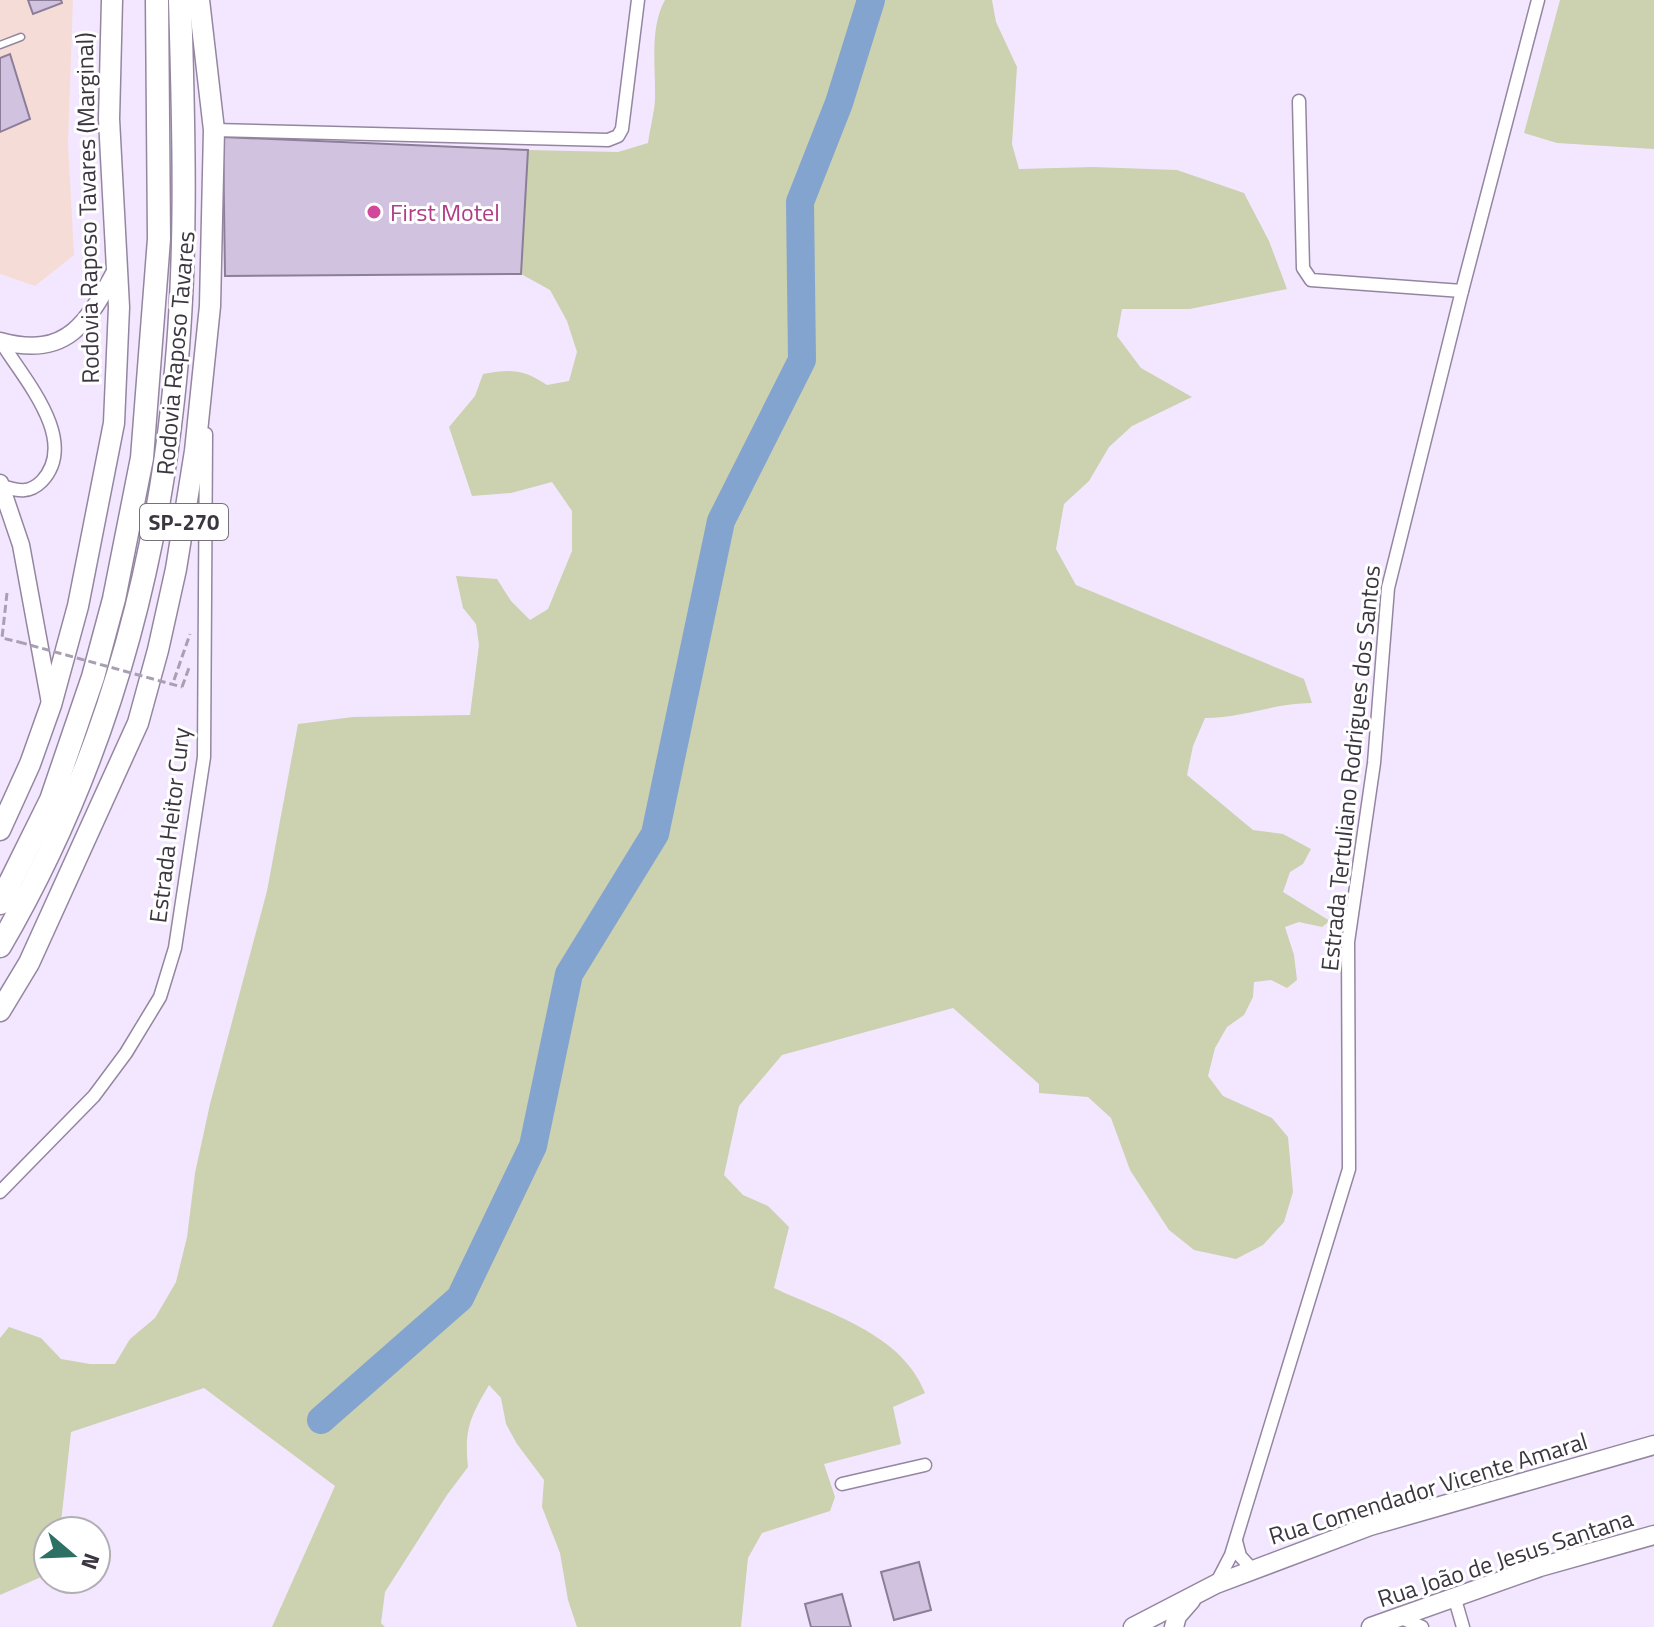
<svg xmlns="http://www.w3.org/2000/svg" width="1654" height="1627" viewBox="0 0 1654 1627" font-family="'Titillium Web',sans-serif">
  <rect width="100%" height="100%" fill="#f3e7ff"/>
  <path fill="#f6dcd7" d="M0 0H73L68 143 74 255 35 286 0 274Z"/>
  <g fill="#ccd1af">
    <path d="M665 0H992L996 22 1017 67 1012 144 1019 169 1093 167 1177 170 1244 193 1269 241 1287 289 1190 309H1122L1117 336 1141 368 1192 397 1132 426 1109 447 1089 481 1064 504 1056 549 1076 585 1304 679 1312 703C1274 703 1243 718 1205 718L1193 746 1187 775 1253 830 1283 834 1311 849 1303 864 1290 872 1283 892 1330 921 1322 927 1299 922 1285 927 1294 955 1297 980 1287 988 1271 980 1254 982 1253 997 1244 1015 1227 1027 1215 1048 1208 1076 1223 1096 1272 1118 1288 1137 1293 1192 1284 1222 1263 1245 1236 1259 1194 1250 1169 1230 1130 1170 1111 1118 1088 1097 1039 1093V1084L953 1008 782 1055 739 1106 724 1175 743 1195 768 1206 789 1227 774 1288C827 1313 902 1333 925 1393L893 1407 901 1444 824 1464 835 1497 830 1511 762 1533 748 1558 741 1627H577L568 1600 560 1553 542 1507 544 1480 517 1444 506 1424 501 1398 489 1385C470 1417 464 1430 468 1467L447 1495 385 1592 381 1623 385 1627H272L335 1486 204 1388 71 1432 60 1531H48V1574L0 1595V1338L9 1327 41 1338 61 1359 90 1364H115L130 1339 155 1318 176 1282 187 1237 195 1173 210 1104 267 891 298 724 353 717 470 715 479 645 476 624 463 608 456 576 497 579 511 601 530 620 548 609 572 551V511L552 482 511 493 472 496 449 427 475 396 483 374C511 369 523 369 547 385L569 381 577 352 567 321 550 290 521 274 528 150 618 152 648 143C650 129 654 114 655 100 656 69 649 28 665 0Z"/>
    <path d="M1560 0H1654V149L1557 143 1524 133Z"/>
  </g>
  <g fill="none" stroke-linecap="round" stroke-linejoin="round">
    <path stroke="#84a4d0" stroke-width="28" d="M321 1420 460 1298 533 1146 569 974 655 834 721 521 802 360 800 202 839 103 871 0"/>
  </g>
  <g fill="#d1c2df" stroke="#8c7e99" stroke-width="2">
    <path d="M28 0H61L62 3 33 14Z"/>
    <path d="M10 54 30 119 0 132V58Z"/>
    <path d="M223 137 528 150 521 274 225 276Z"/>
    <path d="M919 1562 931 1610 894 1620 881 1572Z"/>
    <path d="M842 1594 851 1627H811L805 1604Z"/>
  </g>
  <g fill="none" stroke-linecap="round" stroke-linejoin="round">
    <g stroke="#9486a1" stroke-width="9">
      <path id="service" d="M0 45 21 37"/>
    </g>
    <g stroke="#9486a1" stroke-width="15">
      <g id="minor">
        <path d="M1299 101 1303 268 1311 280 1462 291"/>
        <path d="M214 130 608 140 618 136 622 129 638 0"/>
        <path d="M1 342C23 378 80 440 42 481 29 494 18 491 2 486"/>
        <path d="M0 1192 94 1096 126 1053 160 997 175 948 204 757 206 434"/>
        <path d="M842 1484 925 1465"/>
        <path d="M1236 1541 1240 1556 1252 1569"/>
        <path d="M1217 1582 1231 1555 1349 1169 1348 942 1374 763 1388 588 1462 291 1538 0"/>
        <path d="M1454 1596 1463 1627"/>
        <path d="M1399 1617 1422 1627"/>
      </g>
    </g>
    <g stroke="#9486a1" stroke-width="19">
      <g id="tertiary">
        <path d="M0 341C69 360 89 320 118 266"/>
        <path d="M0 483 21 545 50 703"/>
      </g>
    </g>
    <g stroke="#9486a1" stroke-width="21">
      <g id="secondary">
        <path d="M1133 1627 1216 1584 1370 1526 1654 1445"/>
        <path d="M1174 1627 1177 1616 1191 1600"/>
        <path d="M1371 1627 1540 1567 1654 1535"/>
      </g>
    </g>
    <g stroke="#9486a1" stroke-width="23">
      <g id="trunk">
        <path d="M0 830 30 764 51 705 78 606 114 423 119 307 109 119 112 0"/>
        <path d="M0 1011 29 963 138 723 158 650 176 569 195 451 210 306 214 130 199 0"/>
      </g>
    </g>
    <g stroke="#9486a1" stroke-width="25">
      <g id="motorway">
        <path d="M0 903 51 800 93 677 114 599 142 458 159 239 157 0"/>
        <path d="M0 946C98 778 152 593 173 400 188 268 184 133 180 0"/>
      </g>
    </g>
    <g stroke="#a99fb2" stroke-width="3" stroke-dasharray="8 4" stroke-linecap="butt">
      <path d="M7 593 2 638 19 642"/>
      <path d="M174 680 190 634"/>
      <path d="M182 687 190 665"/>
    </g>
    <use href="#service" stroke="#fff" stroke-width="6"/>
    <use href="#minor" stroke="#fff" stroke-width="12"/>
    <use href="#tertiary" stroke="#fff" stroke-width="16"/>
    <use href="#secondary" stroke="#fff" stroke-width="18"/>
    <use href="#trunk" stroke="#fff" stroke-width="20"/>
    <use href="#motorway" stroke="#fff" stroke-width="22"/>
    <path stroke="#a99fb2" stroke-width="3" stroke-dasharray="8 4" stroke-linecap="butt" d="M19 642 182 687"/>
  </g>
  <circle fill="#d1479c" stroke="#fff" stroke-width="3" cx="374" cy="212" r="8"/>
  <g text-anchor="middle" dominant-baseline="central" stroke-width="6" stroke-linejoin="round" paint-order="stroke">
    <rect fill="#fff" stroke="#76727a" stroke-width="2" x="140" y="504" width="88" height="36" rx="6"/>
    <g font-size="22" font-weight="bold" fill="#3c3641">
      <text x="184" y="522">SP-270</text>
    </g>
    <g font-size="24" fill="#3c3641" stroke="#fff">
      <text transform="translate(87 208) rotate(-91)">Rodovia Raposo Tavares (Marginal)</text>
      <text transform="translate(175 353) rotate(-85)">Rodovia Raposo Tavares</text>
      <text transform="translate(1350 768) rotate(-84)">Estrada Tertuliano Rodrigues dos Santos</text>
      <text transform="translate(169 825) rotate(-83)">Estrada Heitor Cury</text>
      <text transform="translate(1428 1488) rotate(-17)">Rua Comendador Vicente Amaral</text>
      <text transform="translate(1505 1558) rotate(-18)">Rua João de Jesus Santana</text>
    </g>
    <g font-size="24" fill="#b23c85" stroke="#fff" text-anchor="start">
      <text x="390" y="212">First Motel</text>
    </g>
  </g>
  <g transform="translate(72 1555) rotate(109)"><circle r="38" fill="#ffffff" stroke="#b1afb3" stroke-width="2"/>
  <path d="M0-6L14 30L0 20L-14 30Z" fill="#2c7164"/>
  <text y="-12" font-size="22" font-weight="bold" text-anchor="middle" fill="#3c3641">N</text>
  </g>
</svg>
